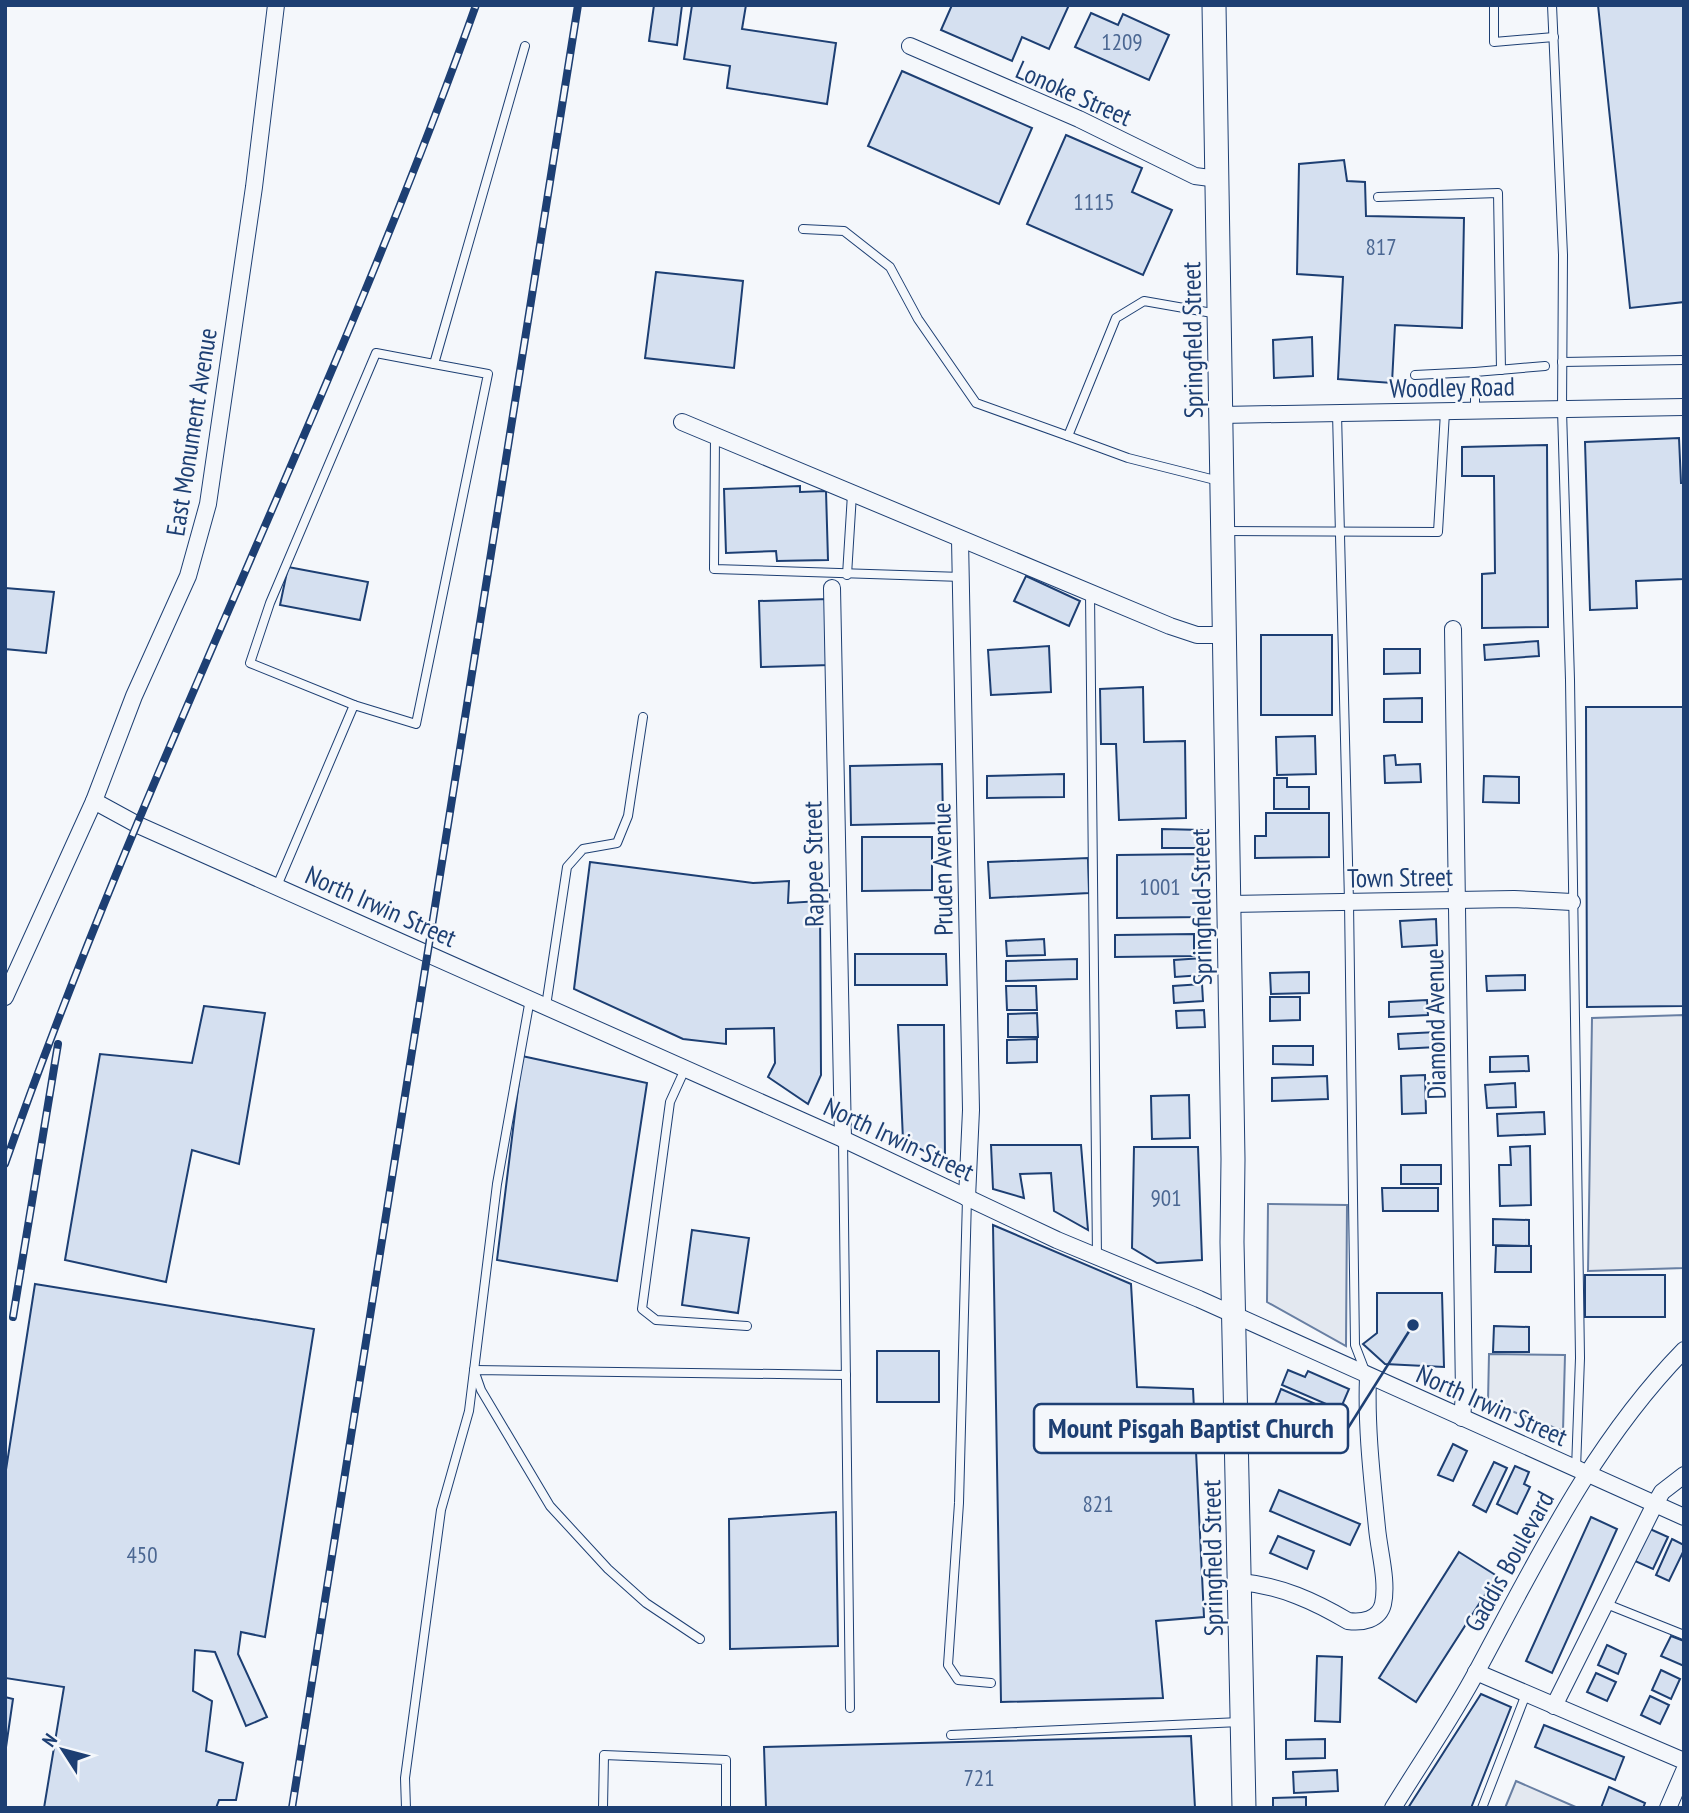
<svg xmlns="http://www.w3.org/2000/svg" width="1689" height="1813" viewBox="0 0 1689 1813" font-family="'PT Sans Narrow',sans-serif">
  <rect width="100%" height="100%" fill="#f4f7fb"/>
  <g fill="#e3e8f0" stroke="#687fa3" stroke-width="2">
    <path d="M1684 1015V1268L1588 1271 1592 1018Z"/>
    <path d="M1268 1204 1347 1205 1346 1346 1267 1302Z"/>
    <path d="M1489 1354 1565 1355 1563 1431 1488 1402Z"/>
    <path d="M1516 1781 1578 1808H1505Z"/>
  </g>
  <g fill="#d5e0f0" stroke="#1d3f73" stroke-width="2">
    <path d="M654 5H682L677 45 649 41Z"/>
    <path d="M692 5H746L742 29 836 43 827 104 727 88 730 66 684 59Z"/>
    <path d="M952 5H1069L1049 49 1022 37 1012 61 941 30Z"/>
    <path d="M1598 5H1684V302L1630 308Z"/>
    <path d="M1091 13 1118 25 1123 14 1169 35 1149 80 1075 47Z"/>
    <path d="M902 71 1032 128 999 204 868 146Z"/>
    <path d="M1066 135 1142 168 1132 192 1172 210 1143 275 1027 224Z"/>
    <path d="M1344 160 1347 181 1365 182 1366 216 1464 218 1462 328 1395 325 1392 383 1338 379 1343 277 1297 274 1299 164Z"/>
    <path d="M656 272 743 281 734 368 645 358Z"/>
    <path d="M1312 337 1313 376 1274 378 1273 340Z"/>
    <path d="M1679 438 1681 483H1684V579L1636 581 1637 608 1590 610 1585 442Z"/>
    <path d="M1547 445 1548 627 1482 628V574L1495 573 1494 476H1462V447Z"/>
    <path d="M800 486V492L826 491 828 560 777 561 776 551 726 553 724 489Z"/>
    <path d="M288 567 368 582 360 620 280 605Z"/>
    <path d="M1026 576 1080 601 1069 626 1014 601Z"/>
    <path d="M5 588 54 592 46 653 5 649Z"/>
    <path d="M829 599 830 665 761 667 759 601Z"/>
    <rect x="1261" y="635" width="71" height="80"/>
    <path d="M1538 641 1539 656 1485 660 1484 645Z"/>
    <path d="M1049 646 1051 692 991 695 988 650Z"/>
    <path d="M1384 649H1420V673L1384 674Z"/>
    <path d="M1143 687 1144 742 1185 741 1186 818 1119 820 1116 744H1101L1100 689Z"/>
    <path d="M1422 698V722H1384V699Z"/>
    <path d="M1586 707H1684V1006L1587 1007Z"/>
    <path d="M1315 736 1316 774 1277 775 1276 737Z"/>
    <path d="M1395 755 1396 765 1420 764 1421 782 1385 783 1384 756Z"/>
    <path d="M942 764 943 823 851 825 850 766Z"/>
    <path d="M1064 774V797L987 798V776Z"/>
    <path d="M1484 776 1519 777V803L1483 802Z"/>
    <path d="M1274 778H1287V787H1309V809H1274Z"/>
    <path d="M1266 813H1329V857L1255 858V836H1266Z"/>
    <path d="M1162 829 1202 830V848H1162Z"/>
    <path d="M862 837H932V890L862 891Z"/>
    <path d="M1202 854V917L1117 918V855Z"/>
    <path d="M1088 858 1089 893 990 898 988 862Z"/>
    <path d="M590 862 753 883 789 881 788 903 820 901 821 1075 808 1104 768 1077 775 1063 774 1028 726 1029V1044L683 1039 574 989Z"/>
    <path d="M1436 919 1437 945 1402 947 1400 921Z"/>
    <path d="M1194 934V956L1115 957V935Z"/>
    <path d="M1044 939 1045 955 1007 956 1006 941Z"/>
    <path d="M855 954H946L947 985H855Z"/>
    <path d="M1203 958V975L1175 977 1174 960Z"/>
    <path d="M1077 959V979L1006 981V961Z"/>
    <path d="M1309 972V993L1271 994 1270 973Z"/>
    <path d="M1525 975V990L1487 991 1486 976Z"/>
    <path d="M1202 984 1203 1001 1174 1003 1173 986Z"/>
    <path d="M1006 986H1036L1037 1010H1007Z"/>
    <path d="M1270 997H1300V1020L1270 1021Z"/>
    <path d="M1427 1000 1428 1015 1389 1017V1002Z"/>
    <path d="M204 1006 265 1013 239 1164 192 1150 166 1282 65 1260 100 1054 192 1063Z"/>
    <path d="M1204 1010 1205 1027 1177 1028 1176 1011Z"/>
    <path d="M1037 1013 1038 1037H1008V1014Z"/>
    <path d="M898 1025H944L945 1162 903 1140Z"/>
    <path d="M1437 1032V1047L1399 1049 1398 1034Z"/>
    <path d="M1037 1039V1062L1007 1063V1040Z"/>
    <path d="M1273 1046H1313V1065L1273 1064Z"/>
    <path d="M522 1056 647 1083 617 1281 497 1260Z"/>
    <path d="M1528 1056 1529 1071 1490 1072V1057Z"/>
    <path d="M1425 1075 1426 1113 1402 1114 1401 1076Z"/>
    <path d="M1327 1076 1328 1099 1272 1101V1078Z"/>
    <path d="M1515 1083 1516 1107 1487 1108 1485 1085Z"/>
    <path d="M1189 1095 1190 1138 1152 1139 1151 1096Z"/>
    <path d="M1544 1112 1545 1134 1498 1136 1497 1114Z"/>
    <path d="M991 1145H1081L1088 1230 1054 1211 1051 1173 1020 1174 1024 1198 993 1189Z"/>
    <path d="M1530 1146 1531 1205 1500 1206 1499 1165H1511L1510 1147Z"/>
    <path d="M1134 1147H1198L1202 1260 1157 1263 1132 1248Z"/>
    <rect x="1401" y="1165" width="40" height="19"/>
    <path d="M1382 1188H1438V1211H1383Z"/>
    <path d="M1493 1219 1529 1220V1246L1493 1245Z"/>
    <path d="M993 1225 1131 1284 1137 1387 1193 1389 1204 1617 1156 1621 1163 1698 1001 1702Z"/>
    <path d="M692 1230 749 1238 738 1313 682 1305Z"/>
    <path d="M1496 1246H1531V1272H1495Z"/>
    <rect x="1585" y="1275" width="80" height="42"/>
    <path d="M35 1284 314 1329 265 1637 241 1632 238 1654 267 1717 246 1726 215 1652 195 1650 193 1691 212 1701 206 1751 243 1763 236 1800H219L216 1808H44L64 1687 5 1678V1476Z"/>
    <path d="M1377 1293H1442L1444 1367 1385 1364 1363 1344 1377 1333Z"/>
    <path d="M1494 1326 1529 1327V1352H1493Z"/>
    <rect x="877" y="1351" width="62" height="51"/>
    <path d="M1288 1370 1305 1377 1308 1371 1349 1389 1340 1410 1282 1385Z"/>
    <path d="M1281 1389 1318 1405 1311 1422 1274 1407Z"/>
    <path d="M1453 1444 1467 1451 1453 1481 1438 1475Z"/>
    <path d="M1494 1462 1507 1468 1486 1512 1473 1505Z"/>
    <path d="M1515 1466 1529 1472 1524 1484 1530 1487 1517 1514 1497 1504Z"/>
    <path d="M1279 1490 1360 1524 1350 1545 1270 1511Z"/>
    <path d="M836 1512 838 1646 730 1649 729 1519Z"/>
    <path d="M1591 1517 1617 1529 1552 1673 1526 1661Z"/>
    <path d="M1650 1529 1668 1537 1653 1569 1635 1561Z"/>
    <path d="M1278 1536 1314 1551 1307 1569 1270 1553Z"/>
    <path d="M1672 1539 1684 1545V1550L1669 1581 1656 1575Z"/>
    <path d="M1459 1552 1497 1576 1416 1702 1379 1678Z"/>
    <path d="M1671 1636 1684 1641V1666L1661 1656Z"/>
    <path d="M1607 1645 1626 1654 1618 1674 1598 1665Z"/>
    <path d="M1317 1656 1342 1657 1340 1722 1315 1721Z"/>
    <path d="M1661 1670 1680 1679 1671 1699 1652 1690Z"/>
    <path d="M1596 1673 1616 1682 1607 1701 1587 1692Z"/>
    <path d="M1481 1694 1511 1707 1471 1808H1408Z"/>
    <path d="M1650 1696 1669 1705 1660 1724 1641 1715Z"/>
    <path d="M5 1697 13 1699 5 1754Z"/>
    <path d="M1544 1725 1624 1757 1615 1780 1535 1747Z"/>
    <path d="M1191 1736 1195 1808H766L764 1747Z"/>
    <path d="M1325 1739V1758L1286 1759V1740Z"/>
    <path d="M1337 1770 1338 1791 1294 1793 1293 1772Z"/>
    <path d="M1609 1787 1645 1803 1643 1808H1601Z"/>
    <path d="M1306 1797V1808H1273V1798Z"/>
  </g>
  <g fill="none" stroke-linecap="round" stroke-linejoin="round">
    <g stroke="#1d3f73" stroke-width="10">
      <g id="lane">
        <path d="M1494 5V42L1554 37"/>
        <path d="M1552 5 1563 255 1562 410 1570 680 1580 1358 1576 1469"/>
        <path d="M1378 197 1498 193 1501 370"/>
        <path d="M803 229 844 231 890 267 918 319 976 403 1068 436"/>
        <path d="M1218 314 1144 301 1116 318 1068 436 1128 458 1219 481"/>
        <path d="M1562 362 1684 360"/>
        <path d="M1475 372 1545 366"/>
        <path d="M1415 375 1475 372V411"/>
        <path d="M1337 413 1349 902 1355 1345 1365 1371"/>
        <path d="M715 436 714 569 962 577"/>
        <path d="M1225 531 1438 532 1445 412"/>
        <path d="M847 575 852 494"/>
        <path d="M1090 593 1097 1258"/>
        <path d="M354 705 250 663 270 603 376 353 434 364"/>
        <path d="M277 886 354 705 416 724 488 374 434 364 525 46"/>
        <path d="M546 1006 567 867 583 849 617 843 628 816 643 717"/>
        <path d="M685 1069 670 1102 642 1309 656 1320 747 1326"/>
        <path d="M843 1139 850 1708"/>
        <path d="M967 1198 959 1503 948 1665 958 1680 991 1683"/>
        <path d="M1604 1603 1684 1635"/>
        <path d="M700 1639 646 1603 608 1569 550 1506 481 1390 474 1370 846 1375"/>
        <path d="M951 1735 1240 1722"/>
        <path d="M406 1808 405 1778 441 1510 469 1411 497 1184 530 999"/>
        <path d="M603 1808 604 1755 726 1760V1808"/>
        <path d="M1482 1808 1526 1694"/>
      </g>
    </g>
    <g stroke="#1d3f73" stroke-width="18">
      <g id="street">
        <path d="M910 46 1079 119 1195 176 1218 179"/>
        <path d="M1221 415 1684 407"/>
        <path d="M682 422 1170 626 1197 635H1225"/>
        <path d="M960 539 971 1110 967 1198"/>
        <path d="M832 588 843 1139"/>
        <path d="M1453 629 1464 1395 1462 1418"/>
        <path d="M94 801 138 825 843 1139 1057 1240 1199 1299 1684 1517"/>
        <path d="M1230 904 1514 899 1572 902"/>
        <path d="M5 997 94 801 134 696 188 576 208 504 254 187 276 5"/>
        <path d="M1241 1582C1281 1586 1314 1601 1348 1621 1362 1623 1379 1620 1383 1604 1388 1581 1379 1551 1377 1528 1372 1478 1366 1427 1368 1377"/>
        <path d="M1476 1672 1684 1761"/>
        <path d="M1554 1706 1655 1504 1662 1492 1684 1475"/>
        <path d="M1393 1808C1421 1762 1452 1718 1477 1671 1538 1558 1593 1443 1684 1350"/>
        <path d="M1668 1808 1684 1771"/>
      </g>
    </g>
    <g stroke="#1d3f73" stroke-width="25">
      <path id="secondary" d="M1214 5 1233 1159 1232 1242 1244 1808"/>
    </g>
    <use href="#lane" stroke="#f4f7fb" stroke-width="8"/>
    <use href="#street" stroke="#f4f7fb" stroke-width="16"/>
    <use href="#secondary" stroke="#f4f7fb" stroke-width="23"/>
    <g stroke="#1d3f73" stroke-width="8">
      <g id="rail">
        <path d="M5 1164C143 770 336 398 476 5"/>
        <path d="M13 1317 58 1044"/>
        <path d="M292 1808 578 5"/>
      </g>
    </g>
    <use href="#rail" stroke="#f4f7fb" stroke-width="5" stroke-dasharray="16" stroke-linecap="butt"/>
  </g>
  <g text-anchor="middle" dominant-baseline="central" stroke-width="5" stroke-linejoin="round" paint-order="stroke">
    <g font-size="23" fill="#4b6792">
      <text x="1122" y="41">1209</text>
      <text x="1094" y="201">1115</text>
      <text x="1381" y="246">817</text>
      <text x="1160" y="886">1001</text>
      <text x="1166" y="1197">901</text>
      <text x="1098" y="1503">821</text>
      <text x="142" y="1554">450</text>
      <text x="979" y="1777">721</text>
    </g>
    <g font-size="26" fill="#1d3f73" stroke="#f4f7fb">
      <text transform="translate(1074 93) rotate(24)">Lonoke Street</text>
      <text transform="translate(1192 340) rotate(-91)">Springfield Street</text>
      <text transform="translate(1452 387) rotate(-1)">Woodley Road</text>
      <text transform="translate(191 432) rotate(-81)">East Monument Avenue</text>
      <text transform="translate(813 864) rotate(-91)">Rappee Street</text>
      <text transform="translate(942 869) rotate(-91)">Pruden Avenue</text>
      <text transform="translate(1400 877) rotate(-1)">Town Street</text>
      <text transform="translate(381 906) rotate(24)">North Irwin Street</text>
      <text transform="translate(1201 907) rotate(-91)">Springfield Street</text>
      <text transform="translate(1435 1024) rotate(-91)">Diamond Avenue</text>
      <text transform="translate(899 1139) rotate(25)">North Irwin Street</text>
      <text transform="translate(1492 1405) rotate(24)">North Irwin Street</text>
      <text transform="translate(1212 1558) rotate(-91)">Springfield Street</text>
      <text transform="translate(1509 1561) rotate(-61)">Gaddis Boulevard</text>
    </g>
  </g>
  <path fill="none" stroke="#1d3f73" stroke-width="2.5" d="M1413 1325L1348 1428"/>
  <circle fill="#1d3f73" stroke="#f4f7fb" stroke-width="2.5" cx="1413" cy="1325" r="7"/>
  <rect fill="#f4f7fb" stroke="#1d3f73" stroke-width="2.5" x="1034" y="1404" width="314" height="49" rx="7"/>
  <g font-size="28" text-anchor="middle" font-weight="bold" fill="#1d3f73">
    <text x="1191" y="1438">Mount Pisgah Baptist Church</text>
  </g>
  <rect width="1689" height="1813" fill="none" stroke="#1d3f73" stroke-width="14"/>
  <g transform="translate(63 1750) rotate(306)" stroke="#f4f7fb" stroke-width="5" paint-order="stroke">
  <path d="M0-5L12 26L0 18L-12 26Z" fill="#1d3f73"/>
  <text y="-10" font-size="19" font-weight="bold" text-anchor="middle" fill="#1d3f73">N</text>
  </g>
</svg>
